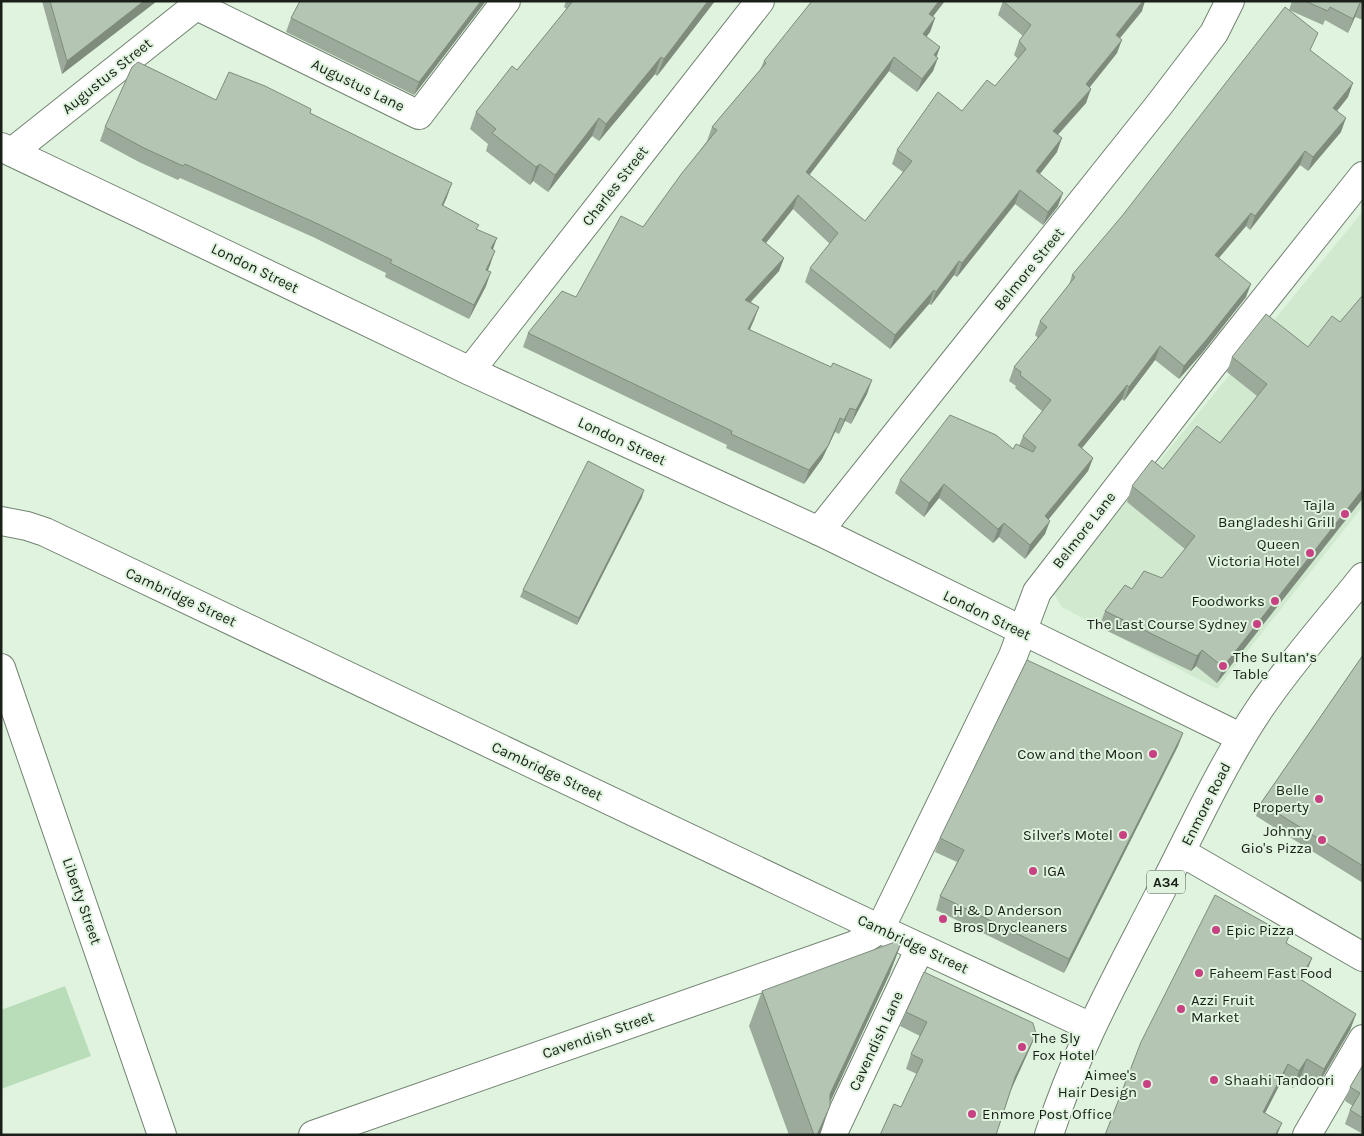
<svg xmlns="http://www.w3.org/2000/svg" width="1364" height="1136" viewBox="0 0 1364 1136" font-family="Karla,sans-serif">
  <rect width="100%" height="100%" fill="#dff3df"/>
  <path fill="#d0e9cf" d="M1363 211V506L1217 689 1062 607 1053 592Z"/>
  <path fill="#baddb9" d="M65 986 91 1056 1 1089V1010Z"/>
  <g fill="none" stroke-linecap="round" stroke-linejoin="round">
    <g stroke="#728371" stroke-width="30">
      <g id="minor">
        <path d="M195 5 419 115 506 1"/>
        <path d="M1 147 470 371 819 531 1240 737"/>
        <path d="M12 152 202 1"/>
        <path d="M470 371 760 1"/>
        <path d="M1 521 27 526 45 532 880 929 1091 1027"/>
        <path d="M819 531 1159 105 1214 33 1230 1"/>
        <path d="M1181 852 1363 957"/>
        <path d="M313 1135 855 945 880 929 1013 656 1037 592 1211 367 1363 176"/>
        <path d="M832 1135 920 948"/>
        <path d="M1307 1135 1363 1039"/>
      </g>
    </g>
    <g stroke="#728371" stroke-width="30">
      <path id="major" d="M1 668 162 1135"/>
    </g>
    <g stroke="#728371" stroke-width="30">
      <path id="highway" d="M1049 1135C1076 1049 1120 971 1161 891 1193 829 1221 766 1260 708 1291 662 1329 620 1363 577"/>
    </g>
    <use href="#minor" stroke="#fff" stroke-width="28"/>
    <use href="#major" stroke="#fff" stroke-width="28"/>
    <use href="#highway" stroke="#fff" stroke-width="28"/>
  </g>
  <g fill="#9baa9a">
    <path d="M42 1H157L62 74Z"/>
    <path d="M486 1 414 95 286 32 291 18Z"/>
    <path d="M566 1H715L657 76 655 74 599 141 592 136 548 192 533 181 530 185 486 151 488 144 470 129 476 112 517 70 567 9 564 7Z"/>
    <path d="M1003 1 1142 11 1120 38 1117 53 1090 87 1086 103 1058 135 1057 152 1040 174 1058 206 1043 225 1015 204 957 277 954 275 931 305 929 304 890 349 805 282 810 268 830 244 793 209 766 243 784 258 779 271 751 302 759 307 750 330 867 394 851 424 845 421 839 434 835 432 822 459 804 484 726 448 727 445 523 347 528 333 576 297 643 227 707 141 712 127 760 70 764 61 933 17 935 18 930 32 926 37 940 47 937 56 933 71 917 92 889 71 809 175 865 221 903 172 892 164 897 150 962 111 995 86 1018 59 1014 55 1019 41 1023 36 998 15Z"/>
    <path d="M1292 1H1363V20L1355 17 1348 33 1325 20 1323 25 1289 10Z"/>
    <path d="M1311 51 1348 97 1337 111 1341 132 1308 171 1300 165 1250 230 1246 226 1219 258 1246 297 1202 353 1179 379 1155 360 1124 401 1122 399 1082 448 1093 458 1088 471 1048 519 1045 534 1025 559 999 537 993 543 939 498 924 517 895 493 900 480 1013 449 1019 446 1023 436 1042 411 1015 388 1016 386 1009 381 1014 367 1038 338 1035 335 1040 321 1069 285 1072 275Z"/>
    <path d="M216 100 310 113 447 197 443 206 477 229 493 250 490 265 488 271 486 286 469 319 385 277 386 273 313 237 180 178 178 180 139 162 100 141 105 127Z"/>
    <path d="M1363 295V498L1217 683 1196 666 1191 671 1099 627 1105 611 1132 589 1162 578 1185 549 1127 502 1132 486 1163 469 1220 443 1257 396 1227 372 1232 357 1308 347 1340 322Z"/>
    <path d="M642 497 577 625 520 597 523 590Z"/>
    <path d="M1363 655V883L1256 816 1261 803Z"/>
    <path d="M1183 733 1178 746 1064 973 936 910 940 896 957 862 935 852 940 838Z"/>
    <path d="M1287 943 1306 974 1302 981 1356 1014 1350 1030 1318 1085 1301 1076 1293 1088 1282 1080 1265 1113 1105 1135Z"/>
    <path d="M890 973 830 1102 820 1135H789L749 1026 762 991Z"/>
    <path d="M906 1012 1036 1034 1030 1048 1011 1090 998 1128 901 1107 917 1074 906 1069 911 1054 920 1036 900 1026Z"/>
    <path d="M1363 1065V1134L1345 1124 1350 1110 1353 1106 1345 1101 1350 1087Z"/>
  </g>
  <g fill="#7e8b7d">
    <path d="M144 1H157L62 74 67 61Z"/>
    <path d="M481 1H486L414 95 419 82Z"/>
    <path d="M708 1H715L657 76 664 59Z"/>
    <path d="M939 1H945L924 28 929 14Z"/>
    <path d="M1143 1H1145L1142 11 1111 49 1116 35Z"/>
    <path d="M1360 3 1355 17 1348 33 1353 19Z"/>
    <path d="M935 18 930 32 918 48 923 34Z"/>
    <path d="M1122 40 1117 53 1081 98 1086 84Z"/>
    <path d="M940 47 935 60 934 55Z"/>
    <path d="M661 57 655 74 599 141 606 124Z"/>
    <path d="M894 57 889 71 801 186 806 172Z"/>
    <path d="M938 58 933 71 917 92 922 79Z"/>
    <path d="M1353 83 1348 97 1328 122 1333 108Z"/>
    <path d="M1091 89 1086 103 1048 145 1053 131Z"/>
    <path d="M599 118 592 136 548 192 555 175Z"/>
    <path d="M1346 118 1341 132 1308 171 1313 157Z"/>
    <path d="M1062 138 1057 152 1031 185 1036 171Z"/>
    <path d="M1305 151 1300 165 1250 230 1255 216Z"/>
    <path d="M540 164 533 181 530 185 536 167Z"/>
    <path d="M452 183 447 197 437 219 442 205Z"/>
    <path d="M1020 190 1015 204 957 277 962 263Z"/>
    <path d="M1063 193 1058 206 1043 225 1048 212Z"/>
    <path d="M798 195 793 209 757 254 762 240Z"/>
    <path d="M1251 213 1246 226 1210 268 1215 255Z"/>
    <path d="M497 238 492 252 491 248Z"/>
    <path d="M495 251 490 265 481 284 486 270Z"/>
    <path d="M784 258 779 271 740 313 745 300Z"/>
    <path d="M959 261 954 275 931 305 936 292Z"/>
    <path d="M491 272 486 286 469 319 474 305Z"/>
    <path d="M1251 284 1246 297 1202 353 1179 379 1184 366Z"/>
    <path d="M934 290 929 304 890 349 895 335Z"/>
    <path d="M759 307 754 320 743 343 748 329Z"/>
    <path d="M1160 346 1155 360 1124 401 1129 387Z"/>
    <path d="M872 380 867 394 851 424 856 410Z"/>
    <path d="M1127 385 1122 399 1073 459 1078 445Z"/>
    <path d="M850 408 845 421 839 434 844 420Z"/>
    <path d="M840 418 835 432 822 459 804 484 809 470Z"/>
    <path d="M1093 458 1088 471 1040 530 1045 516Z"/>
    <path d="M944 484 939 498 924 517 929 503Z"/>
    <path d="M1363 489V498L1217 683 1223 667Z"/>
    <path d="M644 490 642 497 577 625 579 618Z"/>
    <path d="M1050 521 1045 534 1025 559 1030 545Z"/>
    <path d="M1004 523 999 537 993 543 998 529Z"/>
    <path d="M1202 650 1196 666 1191 671 1197 656Z"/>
    <path d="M1183 733 1178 746 1064 973 1069 959Z"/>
    <path d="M903 939 890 973 818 1128 830 1094Z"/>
    <path d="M1312 958 1306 974 1294 996 1300 979Z"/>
    <path d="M1356 1014 1350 1030 1318 1085 1324 1069Z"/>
    <path d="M1036 1034 1030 1048 1010 1092 1015 1077Z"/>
    <path d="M1307 1059 1301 1076 1293 1088 1299 1071Z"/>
    <path d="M1288 1064 1282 1080 1257 1129 1263 1112Z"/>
    <path d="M830 1106 820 1135H817Z"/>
    <path d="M1282 1123 1277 1135H1275Z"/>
  </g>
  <g fill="#b4c6b3" stroke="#7e8b7d">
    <path d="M50 1H144L67 61Z"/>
    <path d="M300 1H481L419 82 291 18Z"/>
    <path d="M573 1H708L664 59 661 57 606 124 599 118 555 175 540 164 536 167 492 133 496 129 476 112 512 66 517 70Z"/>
    <path d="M812 1H939L929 14 935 18 923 34 940 47 934 55 938 58 922 79 894 57 806 172 865 221 912 161 897 150 938 92 962 111 987 80 995 86 1026 49 1019 41 1031 25 1003 1H1143L1116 35 1122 40 1086 84 1091 89 1053 131 1062 138 1036 171 1063 193 1048 212 1020 190 962 263 959 261 936 292 934 290 895 335 810 268 838 233 798 195 762 240 784 258 745 300 759 307 748 329 831 367 833 363 872 380 856 410 850 408 844 420 840 418 828 446 809 470 731 434 732 431 528 333 562 291 576 297 621 216 643 227 682 173 717 130 712 127 766 63 764 61Z"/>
    <path d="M1305 1H1363V4L1360 3 1353 19 1330 7 1328 11Z"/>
    <path d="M1285 7 1318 33 1310 50 1353 83 1333 108 1346 118 1313 157 1305 151 1255 216 1251 213 1215 255 1251 284 1207 339 1184 366 1160 346 1129 387 1127 385 1078 445 1093 458 1045 516 1050 521 1030 545 1004 523 998 529 944 484 929 503 900 480 950 415 996 435 1013 449 1016 444 1033 452 1036 447 1023 436 1051 400 1020 375 1021 372 1014 367 1047 327 1040 321 1075 277 1072 275 1122 216Z"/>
    <path d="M138 62 216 100 229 72 265 86 311 109 310 113 452 183 442 205 479 225 476 229 497 238 491 248 495 251 486 270 491 272 474 305 390 263 392 260 318 224 185 164 183 166 144 148 105 127 132 67Z"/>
    <path d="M1363 295V489L1223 667 1202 650 1197 656 1105 611 1125 585 1132 589 1144 571 1162 578 1195 536 1132 486 1152 460 1163 469 1197 426 1220 443 1267 384 1232 357 1266 314 1308 347 1332 316 1340 322Z"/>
    <path d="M588 461 644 490 579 618 523 590Z"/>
    <path d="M1363 655V866L1261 803Z"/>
    <path d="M1027 660 1183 733 1069 959 940 896 964 850 940 838Z"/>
    <path d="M1215 895 1289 936 1286 943 1312 958 1300 979 1356 1014 1324 1069 1307 1059 1299 1071 1288 1064 1263 1112 1282 1123 1275 1135H1105L1141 1042Z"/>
    <path d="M903 939 830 1094V1106L817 1135H814L762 991Z"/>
    <path d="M924 972 1033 1023 1036 1034 1015 1077 996 1135H880L894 1104 901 1107 923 1060 911 1054 927 1022 906 1012Z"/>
    <path d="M1363 1065V1118L1350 1110 1360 1093 1350 1087Z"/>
  </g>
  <g fill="#c84283" stroke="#dff3df" stroke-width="2">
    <circle cx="1345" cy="514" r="5"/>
    <circle cx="1310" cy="553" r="5"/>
    <circle cx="1275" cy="601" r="5"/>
    <circle cx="1257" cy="624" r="5"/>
    <circle cx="1223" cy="666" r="5"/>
    <circle cx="1153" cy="754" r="5"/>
    <circle cx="1319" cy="799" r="5"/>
    <circle cx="1123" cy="835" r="5"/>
    <circle cx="1322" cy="840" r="5"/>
    <circle cx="1033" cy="871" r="5"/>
    <circle cx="943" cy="919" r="5"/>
    <circle cx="1216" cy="930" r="5"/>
    <circle cx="1199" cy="973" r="5"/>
    <circle cx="1181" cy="1009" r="5"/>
    <circle cx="1022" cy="1047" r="5"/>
    <circle cx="1214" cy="1080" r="5"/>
    <circle cx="1147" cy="1084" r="5"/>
    <circle cx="972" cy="1114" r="5"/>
  </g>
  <g text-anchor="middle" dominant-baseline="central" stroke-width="4" stroke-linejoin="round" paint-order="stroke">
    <rect fill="#dff3df" stroke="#555f54" stroke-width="1" x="1147" y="870.5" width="38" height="23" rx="4"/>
    <g font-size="14" font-weight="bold" fill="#1a2019">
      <text x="1166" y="882">A34</text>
    </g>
    <g font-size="15" fill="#1a2019" stroke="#dff3df">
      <text transform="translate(107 76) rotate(-39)">Augustus Street</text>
      <text transform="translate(358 85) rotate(26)">Augustus Lane</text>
      <text transform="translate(615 186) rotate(-52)">Charles Street</text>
      <text transform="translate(255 268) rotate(26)">London Street</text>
      <text transform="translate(1029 269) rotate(-51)">Belmore Street</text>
      <text transform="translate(622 441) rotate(25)">London Street</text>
      <text transform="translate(1084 530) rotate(-52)">Belmore Lane</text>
      <text transform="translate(181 597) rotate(25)">Cambridge Street</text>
      <text transform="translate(987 615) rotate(26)">London Street</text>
      <text transform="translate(547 771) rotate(25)">Cambridge Street</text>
      <text transform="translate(1206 804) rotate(-63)">Enmore Road</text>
      <text transform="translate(82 901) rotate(71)">Liberty Street</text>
      <text transform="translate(913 944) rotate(25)">Cambridge Street</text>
      <text transform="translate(598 1035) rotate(-19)">Cavendish Street</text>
      <text transform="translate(876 1041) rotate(-65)">Cavendish Lane</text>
    </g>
    <g font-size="15" fill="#1a2019" stroke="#dff3df" text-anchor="end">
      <text x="1335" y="505">Tajla<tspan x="1335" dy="17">Bangladeshi Grill</tspan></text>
      <text x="1300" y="544">Queen<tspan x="1300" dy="17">Victoria Hotel</tspan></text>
      <text x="1265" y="601">Foodworks</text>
      <text x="1247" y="624">The Last Course Sydney</text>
      <text x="1233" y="657" text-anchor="start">The Sultan’s<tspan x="1233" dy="17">Table</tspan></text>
      <text x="1143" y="754">Cow and the Moon</text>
      <text x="1309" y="790">Belle<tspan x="1309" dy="17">Property</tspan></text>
      <text x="1312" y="831">Johnny<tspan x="1312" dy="17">Gio's Pizza</tspan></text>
      <text x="1113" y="835">Silver's Motel</text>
      <text x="1043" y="871" text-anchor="start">IGA</text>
      <text x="953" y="910" text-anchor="start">H &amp; D Anderson<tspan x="953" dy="17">Bros Drycleaners</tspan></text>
      <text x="1226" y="930" text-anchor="start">Epic Pizza</text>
      <text x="1209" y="973" text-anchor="start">Faheem Fast Food</text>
      <text x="1191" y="1000" text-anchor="start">Azzi Fruit<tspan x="1191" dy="17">Market</tspan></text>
      <text x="1032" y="1038" text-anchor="start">The Sly<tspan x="1032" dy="17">Fox Hotel</tspan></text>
      <text x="1137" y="1075">Aimee's<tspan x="1137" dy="17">Hair Design</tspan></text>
      <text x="1224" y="1080" text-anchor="start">Shaahi Tandoori</text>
      <text x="982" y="1114" text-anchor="start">Enmore Post Office</text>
    </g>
  </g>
  <rect width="1364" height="1136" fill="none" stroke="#1a2019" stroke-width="5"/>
</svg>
